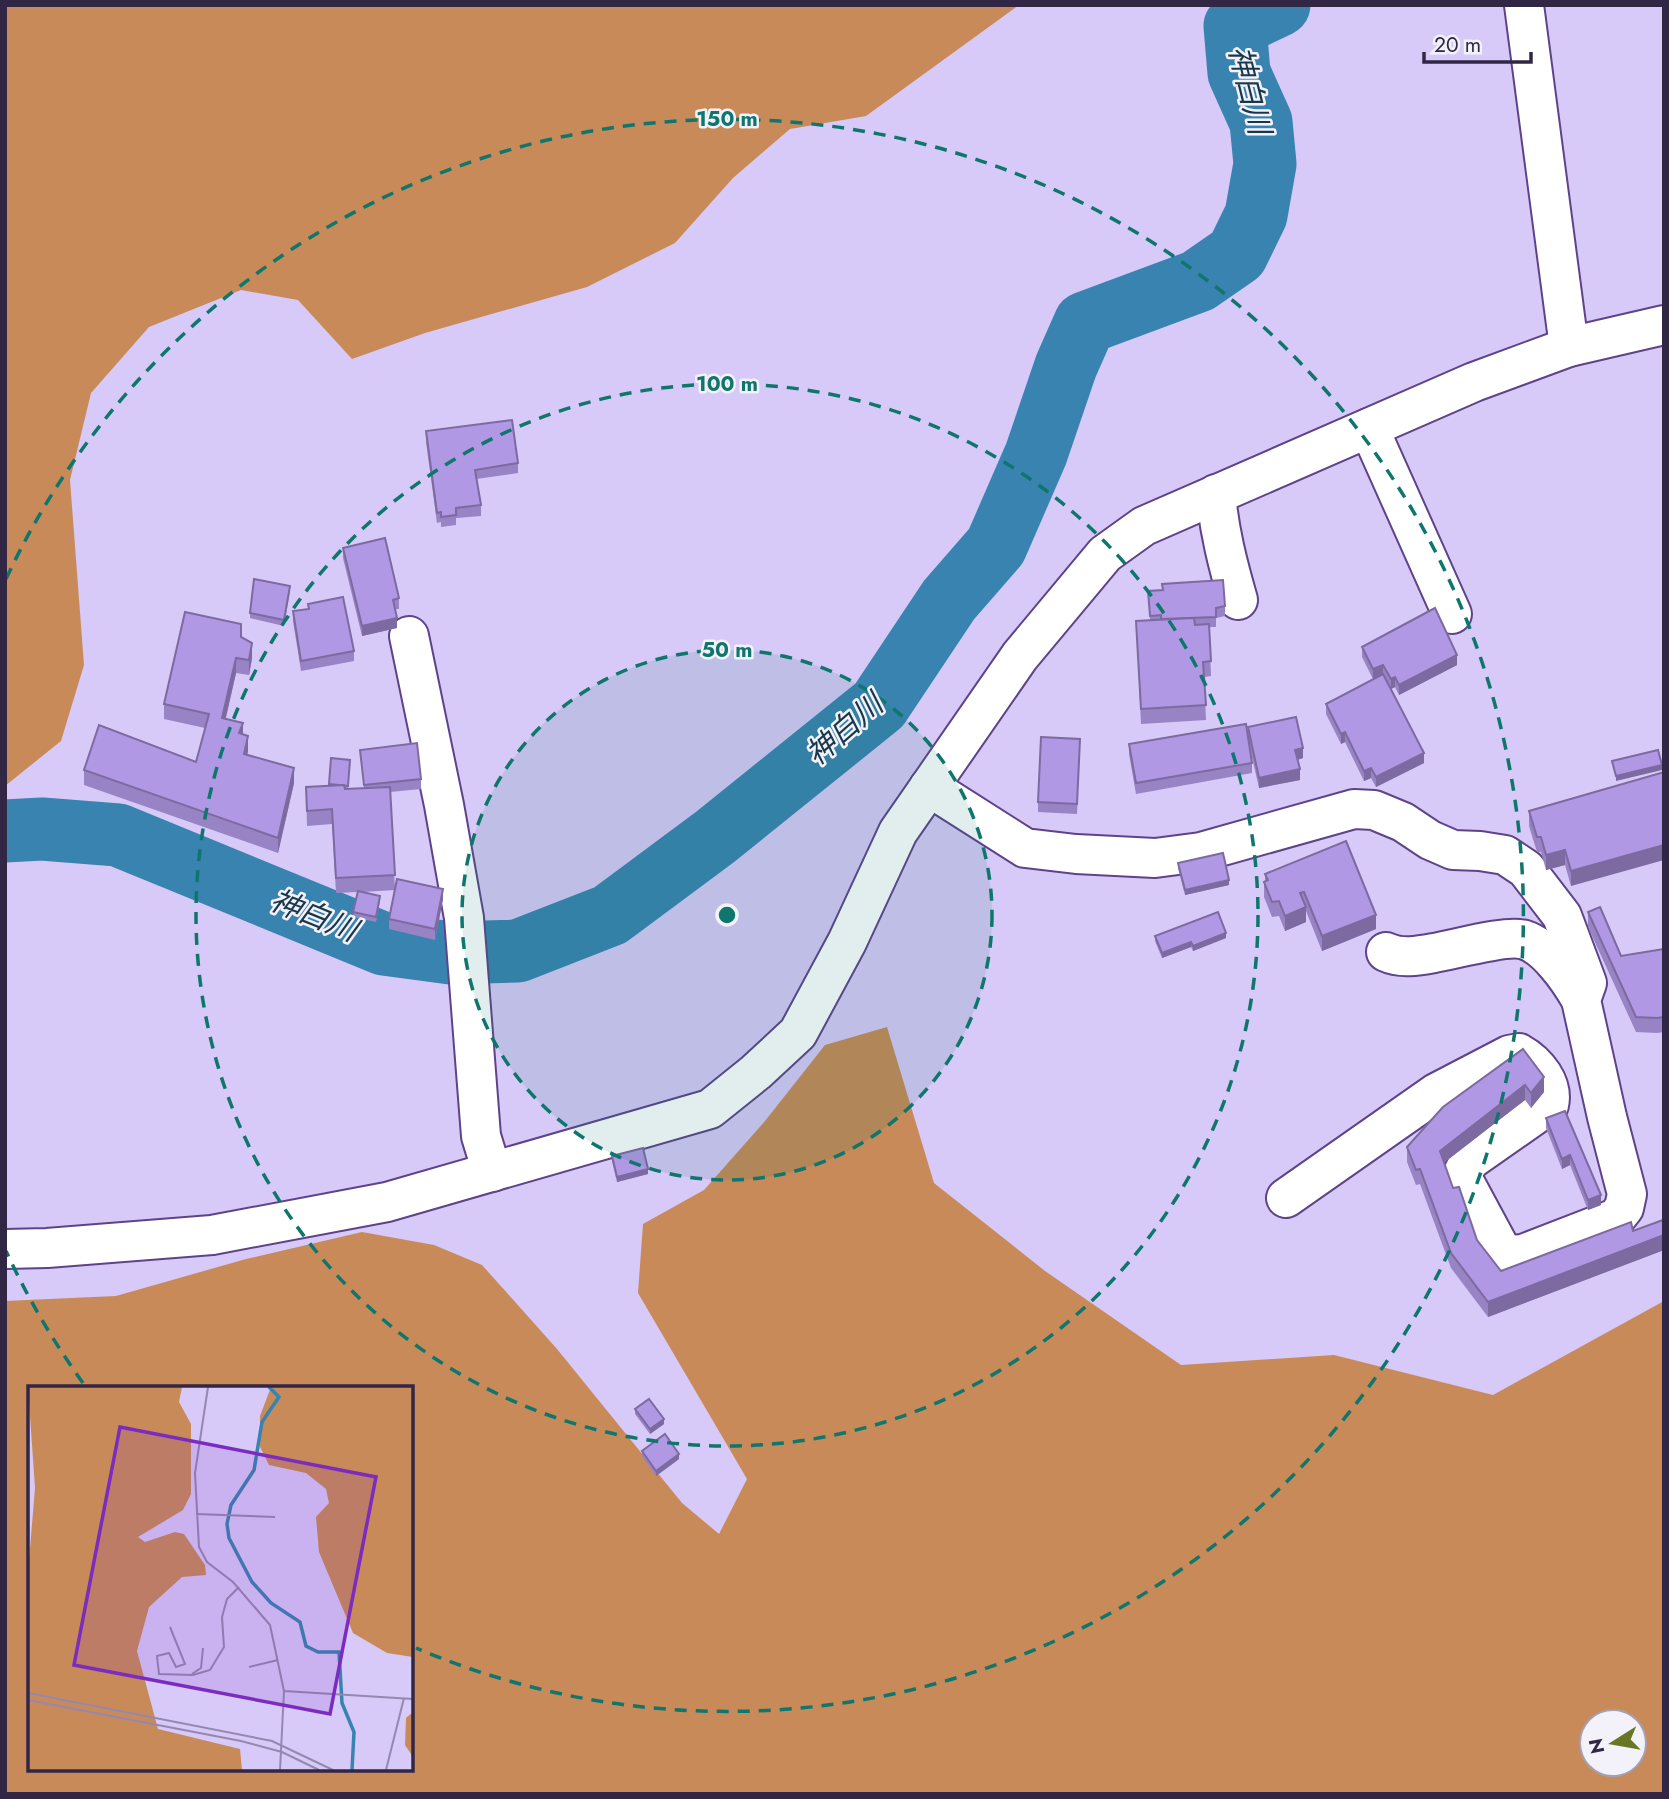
<svg xmlns="http://www.w3.org/2000/svg" width="1669" height="1799" viewBox="0 0 1669 1799" font-family="Jost,'Noto Sans JP',sans-serif">
  <rect width="100%" height="100%" fill="#d7c9f8"/>
  <g fill="#c88a58" fill-rule="evenodd">
    <path d="M5 5H1019L866 116 790 129 733 178 675 243 587 287 425 333 352 359 298 300 241 290 149 327 91 393 70 480 84 665 61 741 5 786Z"/>
    <path d="M887 1027 934 1183 1045 1271 1181 1365 1334 1355 1493 1395 1664 1301V1794H5V1301L116 1296 246 1259 362 1232 434 1245 482 1265 557 1349 682 1503 719 1534 747 1479 638 1293 643 1224 704 1190 765 1121 825 1045ZM30 1388H411V1769H30ZM1592 1722H1634V1764H1592Z"/>
  </g>
  <g fill="none" stroke-linecap="round" stroke-linejoin="round">
    <path stroke="#3983b0" stroke-width="63" d="M5 831 42 829 118 835 384 944 451 953 518 951 610 915 715 837 879 705 949 600 996 546 1036 454 1066 366 1085 323 1198 281 1237 254 1256 215 1265 164 1261 122 1239 73 1235 26 1279 5"/>
    <g stroke="#5d4488" stroke-width="42">
      <g id="minor">
        <path d="M1524 5 1569 347"/>
        <path d="M1369 428 1452 614"/>
        <path d="M1216 494C1219 531 1228 565 1238 600"/>
        <path d="M409 636 444 805 464 918 481 1136 492 1172"/>
        <path d="M929 787 1025 848 1076 854 1155 858 1201 852 1354 809 1374 810 1403 822 1430 840 1453 850 1480 851 1505 855 1526 869 1562 916 1587 983 1581 1000 1607 1117 1627 1194 1624 1208 1616 1218 1523 1254 1510 1255 1500 1248 1465 1183 1463 1173 1469 1161 1549 1105C1554 1084 1537 1063 1519 1053L1509 1055 1436 1093 1286 1198"/>
        <path d="M1386 952C1401 959 1418 956 1434 953 1453 950 1508 934 1525 940 1547 947 1569 979 1580 998"/>
        <path d="M5 1249 47 1248 212 1235 387 1202 710 1109 756 1072 798 1033 847 942 898 832 1020 656 1105 554 1144 526 1474 382 1569 347 1664 325"/>
      </g>
    </g>
    <use href="#minor" stroke="#fff" stroke-width="38"/>
  </g>
  <g fill="#9883c4">
    <path d="M426 431 518 463V473L476 479 481 505V516L456 518V525L441 527V522L437 523 426 442Z"/>
    <path d="M343 548 399 598V609H395L397 628 362 636 343 558Z"/>
    <path d="M1162 584 1225 606V616L1216 618V627H1209L1211 676 1204 677 1206 720 1141 724 1136 621 1150 620 1148 591 1162 590Z"/>
    <path d="M290 591 284 626 250 618V613Z"/>
    <path d="M308 604 354 651V661L301 671 293 621V611L308 609Z"/>
    <path d="M241 637 252 658 249 675 236 673 226 718 243 734 248 751 247 755 294 783 278 853 84 785V770L196 762 205 728 164 719V704Z"/>
    <path d="M1362 647 1457 665 1399 695 1395 687 1391 689 1424 763 1376 787 1371 778 1364 781 1345 742 1341 744 1326 714V704L1373 679 1362 657Z"/>
    <path d="M1248 727 1303 758 1298 760 1300 780 1259 788 1249 744 1252 763V773L1136 794 1129 754V744L1248 735Z"/>
    <path d="M1080 749 1077 814 1038 812V802Z"/>
    <path d="M360 750 421 779V789L390 792 395 890 362 892 380 901 376 922 353 917 357 892 336 893 332 824 307 826 306 787 329 786 331 758 350 760 348 789 364 788Z"/>
    <path d="M1664 772 1571 886 1565 865 1546 870 1541 852H1537L1529 826V811Z"/>
    <path d="M1346 841 1376 929 1322 951 1306 911V922L1285 931 1279 916 1272 917 1264 897V882L1265 881V874Z"/>
    <path d="M1178 863 1229 885 1185 895 1178 868Z"/>
    <path d="M443 899 435 940 389 929V919Z"/>
    <path d="M1588 912 1621 956 1664 949V1032L1657 1033 1636 1032 1588 927Z"/>
    <path d="M1155 936 1226 938 1193 951 1191 947 1162 958 1155 941Z"/>
    <path d="M1523 1049 1544 1092 1531 1108 1525 1100 1444 1162 1453 1188 1477 1240 1501 1271 1664 1222V1250L1488 1317 1451 1268 1420 1184 1416 1185 1407 1162V1147Z"/>
    <path d="M1546 1118 1601 1205 1588 1210 1570 1165 1562 1169 1546 1128Z"/>
    <path d="M612 1156 648 1174 617 1182 612 1161Z"/>
    <path d="M635 1409 664 1424 650 1434 635 1414Z"/>
    <path d="M642 1451 679 1459 656 1476 642 1456Z"/>
  </g>
  <g fill="#7c6aa0">
    <path d="M397 618V628L362 636V626Z"/>
    <path d="M252 643V658L249 675V660Z"/>
    <path d="M1457 655V665L1399 695V685Z"/>
    <path d="M236 658V673L222 733V718Z"/>
    <path d="M1383 665V675L1373 680V669Z"/>
    <path d="M1395 677V687L1391 689V679Z"/>
    <path d="M243 723V738L239 733Z"/>
    <path d="M1345 732V742L1341 744V734Z"/>
    <path d="M248 736V751L244 769V754Z"/>
    <path d="M1303 748V758L1295 760V750Z"/>
    <path d="M1424 753V763L1376 787V777Z"/>
    <path d="M1662 765V770L1616 781V776Z"/>
    <path d="M294 768V783L278 853V838Z"/>
    <path d="M1371 768V778L1364 781V771Z"/>
    <path d="M1300 769V780L1259 788V778Z"/>
    <path d="M1664 845V860L1571 886V871Z"/>
    <path d="M1565 850V865L1546 870V855Z"/>
    <path d="M1229 880V885L1185 895V890Z"/>
    <path d="M443 889V899L435 940V929Z"/>
    <path d="M1306 907V922L1285 931V916Z"/>
    <path d="M1376 915V929L1322 951V936Z"/>
    <path d="M1226 933V938L1193 951V946Z"/>
    <path d="M1191 942V947L1162 958V953Z"/>
    <path d="M1544 1077V1092L1531 1108V1093Z"/>
    <path d="M1525 1085V1100L1440 1166V1151Z"/>
    <path d="M1570 1155V1165L1562 1169V1159Z"/>
    <path d="M648 1169V1174L617 1182V1177Z"/>
    <path d="M1601 1195V1205L1588 1210V1200Z"/>
    <path d="M1664 1235V1250L1488 1317V1302Z"/>
    <path d="M664 1419V1424L650 1434V1429Z"/>
    <path d="M679 1454V1459L656 1476V1471Z"/>
  </g>
  <g fill="#b198e4" stroke="#7c6aa0" stroke-width="2">
    <path d="M512 420 518 463 475 470 481 505 456 508V515L441 517V512L437 513 426 431Z"/>
    <path d="M385 538 399 598 393 600 397 618 362 626 343 548Z"/>
    <path d="M254 579 290 586 284 620 250 613Z"/>
    <path d="M1223 580 1225 606 1216 608V617L1161 619V615L1150 616 1148 591 1163 590 1162 584Z"/>
    <path d="M343 597 354 651 301 661 293 611 309 609 308 604Z"/>
    <path d="M1435 608 1457 655 1399 685 1395 677 1391 679 1383 665 1373 669 1362 647Z"/>
    <path d="M185 612 241 624V637L252 643 249 660 236 658 222 718 243 723 239 733 248 736 244 754 294 768 278 838 84 770 99 725 196 762 209 714 164 704Z"/>
    <path d="M1194 618 1195 625 1209 624 1211 661 1203 662 1206 705 1141 709 1136 621Z"/>
    <path d="M1383 674 1424 753 1376 777 1371 768 1364 771 1345 732 1341 734 1326 704Z"/>
    <path d="M1296 717 1303 748 1295 750 1300 769 1259 778 1248 727Z"/>
    <path d="M1246 724 1252 763 1136 783 1129 744Z"/>
    <path d="M1041 737 1080 739 1077 804 1038 802Z"/>
    <path d="M417 743 421 779 364 785 360 750Z"/>
    <path d="M1658 750 1662 765 1616 776 1612 761Z"/>
    <path d="M331 758 350 760 348 786 329 784Z"/>
    <path d="M1664 772V845L1571 871 1565 850 1546 855 1541 837H1537L1529 811Z"/>
    <path d="M344 785 345 789 390 787 395 875 336 878 332 809 307 811 306 787Z"/>
    <path d="M1346 841 1376 915 1322 936 1304 892 1300 893 1306 907 1285 916 1279 901 1272 902 1264 882 1268 880 1265 874Z"/>
    <path d="M1223 853 1229 880 1185 890 1178 863Z"/>
    <path d="M397 879 443 889 435 929 389 919Z"/>
    <path d="M358 891 380 896 376 917 353 912Z"/>
    <path d="M1600 907 1621 956 1664 949V1017L1657 1018 1636 1017 1588 912Z"/>
    <path d="M1218 912 1226 933 1193 946 1191 942 1162 953 1155 936Z"/>
    <path d="M1523 1049 1544 1077 1531 1093 1525 1085 1440 1151 1453 1188 1459 1187 1477 1240 1501 1271 1631 1222 1633 1231 1663 1220 1664 1235 1488 1302 1451 1253 1420 1169 1416 1170 1407 1147 1443 1107Z"/>
    <path d="M1565 1111 1601 1195 1588 1200 1570 1155 1562 1159 1546 1118Z"/>
    <path d="M643 1148 648 1169 617 1177 612 1156Z"/>
    <path d="M649 1399 664 1419 650 1429 635 1409Z"/>
    <path d="M665 1434 679 1454 656 1471 642 1451Z"/>
  </g>
  <circle cx="727" cy="915" r="265" fill="#0f766e" fill-opacity=".12"/>
  <g fill="none" stroke="#0f766e" stroke-width="3.5" stroke-dasharray="12 9">
    <circle cx="727" cy="915" r="265"/>
    <circle cx="727" cy="915" r="531"/>
    <path d="M83 1383A796 796 0 0 1 6 1251M6 579A796 796 0 1 1 416 1648"/>
  </g>
  <g text-anchor="middle" dominant-baseline="central" stroke-width="5" stroke-linejoin="round" paint-order="stroke">
    <g font-size="30" font-style="italic" fill="#17374b" stroke="#f3f1f9">
      <text transform="translate(1250 90) rotate(76)">神白川</text>
      <text transform="translate(844 729) rotate(-41)">神白川</text>
      <text transform="translate(314 915) rotate(22)">神白川</text>
    </g>
  </g>
  <g transform="translate(28 1386)">
    <rect width="385" height="385" fill="#d7c9f8"/>
    <path d="M0 1H154L151 16 163 38V108L155 124 110 151 117 156 147 146 156 148 177 179 178 189 154 191 121 221 109 265 130 343 212 363 214 384H0V187L7 102ZM243 1H385V271L359 267 325 247 291 166 288 131 301 117 298 103 278 87 241 79 232 61V30ZM385 326V371L377 359 378 332Z" fill="#c88a58"/>
    <path fill="none" stroke="#3983b0" stroke-width="3.5" d="M241 1 251 11 234 36 226 84 203 119 199 138 201 152 224 196 243 217 272 236 278 260 290 266H311L314 317 326 346 324 384"/>
    <path fill="none" stroke="#9588b0" stroke-width="2" d="M180 1 167 87 171 161 179 176 205 196 242 239 256 305 252 384M168 128 247 131M142 241 157 278 148 281 141 267 129 270 131 288 165 289 182 284 196 261 194 231 199 213 211 201M221 281 250 274M164 288 173 282 175 262M256 305 385 313M0 307 244 355 305 384M0 314 213 355 254 366 291 384M358 384 376 312"/>
    <path fill="#7b2cbf" fill-opacity="0.15" stroke="#7b2cbf" stroke-width="3.5" d="M92 41 348 91 302 328 46 279Z"/>
    <rect width="385" height="385" fill="none" stroke="#312745" stroke-width="3.5"/>
  </g>
  <circle cx="727" cy="915" r="10" fill="#0f766e" stroke="#f3f1f9" stroke-width="3.5"/>
  <g font-size="21" text-anchor="middle" font-weight="bold" fill="#0f766e" stroke="#f3f1f9" stroke-width="5" stroke-linejoin="round" paint-order="stroke">
    <text x="727" y="126">150 m</text>
    <text x="727" y="391">100 m</text>
    <text x="727" y="657">50 m</text>
  </g>
  <rect width="1669" height="1799" fill="none" stroke="#312745" stroke-width="14"/>
  <g transform="translate(1613 1743) rotate(259)"><circle r="33" fill="#f3f1f9" stroke="#a5a0b1" stroke-width="2"/>
  <path d="M0-5L12 26L0 18L-12 26Z" fill="#697725"/>
  <text y="-10" font-size="19" font-weight="bold" text-anchor="middle" fill="#312745">N</text>
  </g>
  <path d="M1424 52v10h107v-10" fill="none" stroke="#312745" stroke-width="3.5"/>
  <text x="1434" y="52" font-size="21" fill="#312745" stroke="#f3f1f9" stroke-width="5" paint-order="stroke">20 m</text>
</svg>
